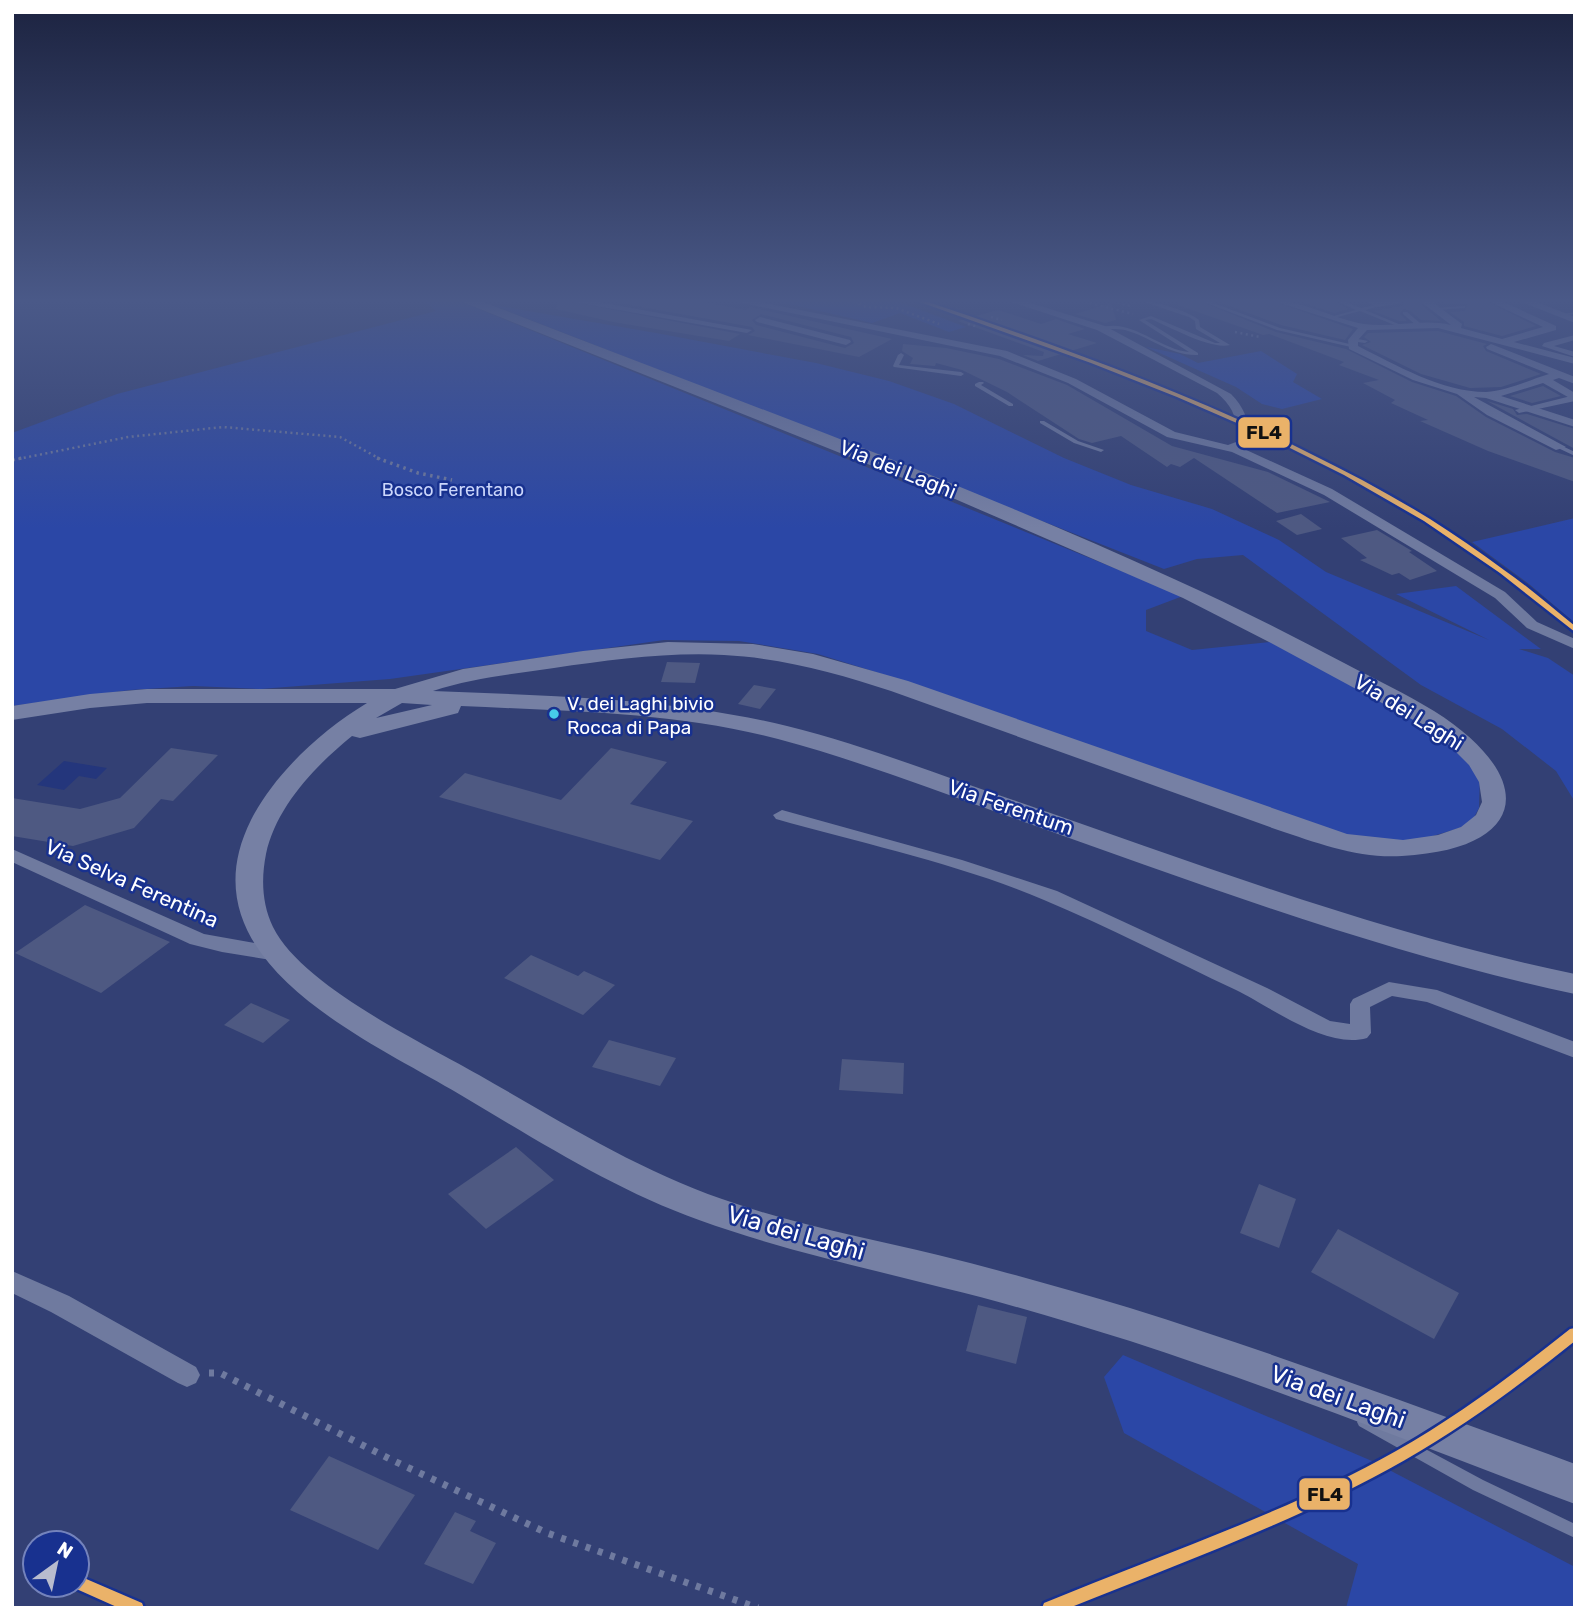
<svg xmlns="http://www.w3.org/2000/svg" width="1587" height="1620" viewBox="0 0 1587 1620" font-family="Rubik,sans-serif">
  <rect width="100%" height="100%" fill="#334074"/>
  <g fill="#2b47a6">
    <path d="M425 301H460L469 305 1183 596 1146 610V631L1192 650 1270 642 1414 715 1449 740 1480 773 1479 808 1470 825 1416 841H1367L1305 825 885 675 818 654 739 641 664 640 390 679 260 689 193 686 130 690 12 706V433L117 394 436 311Z"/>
    <path d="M776 301H897L966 327 949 332 900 313 872 323Z"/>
    <path d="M493 305 656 333 816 363 889 381 954 404 1064 458 1131 485 1212 509 1279 540 1326 572 1489 640 1396 594 1456 586 1541 649H1519L1548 658 1575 676V802L1556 771 1502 729 1421 685 1243 555 1197 559 1164 569Z"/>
    <path d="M1146 347 1180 354 1198 363 1261 351 1297 374 1293 382 1322 399 1282 409 1262 404 1236 387Z"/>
    <path d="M1575 518V623L1529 584 1472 542Z"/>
    <path d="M1123 1355 1372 1461 1575 1567V1608H1346L1358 1564 1124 1433 1104 1377Z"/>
  </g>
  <path fill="#24367c" d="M64 761 107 768 96 779 79 776 64 790 37 785Z"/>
  <g fill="#4e5982" fill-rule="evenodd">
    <path d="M557 301H567L740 334 729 341 613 322 556 309Z"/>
    <path d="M609 301H698L746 310 750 307 892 339 859 357 748 335 755 331 752 327ZM761 314 851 337 854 343 845 348 756 325 752 320Z"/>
    <path d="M1179 301H1199L1276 332 1346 349 1412 382 1456 396 1486 417 1555 452 1575 458V482L1488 451 1420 421 1428 420 1391 403 1395 400 1363 383 1379 380 1339 365 1344 362 1269 334 1263 335 1178 305Z"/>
    <path d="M1216 301H1272L1353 329 1345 340 1281 325Z"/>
    <path d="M1298 301H1334L1348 309 1334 313Z"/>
    <path d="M1404 301H1417L1441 321 1421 320 1409 310 1403 309 1400 314 1407 321H1399L1373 311 1402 306Z"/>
    <path d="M1447 301H1486L1536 326 1502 336 1464 326V322L1450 312 1465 311 1467 304H1440Z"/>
    <path d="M1111 303 1116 320 1105 323 1075 314Z"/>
    <path d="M998 310 1041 324 1056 319 1085 329 1068 334 1097 343 1038 361 1023 355 1043 356 1044 352 958 321Z"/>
    <path d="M1438 331 1487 344 1483 346 1486 351 1541 374 1501 387 1470 388 1421 374 1362 345 1371 342 1364 337 1368 333Z"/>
    <path d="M903 344 946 348 999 359 1067 385 1172 446 1268 472 1330 502 1277 513 1194 458 1180 467 1171 464 1167 467 1121 436 1092 443 1079 439 1007 392 962 370 936 363 935 366 910 364 913 358 902 351Z"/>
    <path d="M1543 386 1561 396 1532 403 1510 396Z"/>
    <path d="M1487 401 1513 409 1517 415 1527 414 1575 429V449Z"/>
    <path d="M1301 514 1322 529 1297 535 1276 521Z"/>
    <path d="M1377 530 1412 551 1409 552 1437 571 1410 580 1399 573 1392 575 1360 560 1367 558 1341 538Z"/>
    <path d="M667 662 700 663 695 683 661 682Z"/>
    <path d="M754 685 776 689 760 709 738 704Z"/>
    <path d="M171 748 218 755 173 801 161 799 134 828 73 846 12 836V798L80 809 120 798Z"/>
    <path d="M611 748 667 762 630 804 693 821 660 860 439 797 465 773 561 800Z"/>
    <path d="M85 905 170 942 101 993 15 953Z"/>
    <path d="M531 955 578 976 584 971 615 985 583 1015 504 978Z"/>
    <path d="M251 1003 290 1020 263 1043 224 1025Z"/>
    <path d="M609 1040 676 1058 660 1086 592 1067Z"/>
    <path d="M842 1059 904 1063 903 1094 839 1090Z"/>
    <path d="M516 1147 554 1180 486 1229 448 1194Z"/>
    <path d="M1259 1184 1296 1199 1279 1248 1240 1233Z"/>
    <path d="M1338 1229 1459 1293 1434 1339 1311 1272Z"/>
    <path d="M978 1305 1027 1317 1016 1364 966 1351Z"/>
    <path d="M329 1456 415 1495 378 1550 290 1510Z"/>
    <path d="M455 1512 476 1521 470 1531 496 1543 473 1584 424 1564Z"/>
  </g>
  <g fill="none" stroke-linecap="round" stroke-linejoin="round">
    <g stroke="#6f7a9f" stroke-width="2.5" stroke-dasharray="2 3.5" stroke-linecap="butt">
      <path d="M854 301 866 307 896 308 939 324"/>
      <path d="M1112 301 1133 307"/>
      <path d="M1090 303 1133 314"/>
      <path d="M991 317 1002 320"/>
      <path d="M968 324 978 327"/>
      <path d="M1235 332 1260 337"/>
      <path d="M13 460 128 437 223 427 340 437 382 460"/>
    </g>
    <g stroke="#6f7a9f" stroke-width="3.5" stroke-dasharray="2.5 4.5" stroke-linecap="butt">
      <path d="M377 458 418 473 452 480"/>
      <path d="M12 460 22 458"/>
    </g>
    <path stroke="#6f7a9f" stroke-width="7" stroke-dasharray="5 8" stroke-linecap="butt" d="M209 1373H220L392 1460 547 1533 758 1608"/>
    <g fill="#6f7a9f" fill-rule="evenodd">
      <path d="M1141 301C1156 301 1188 311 1199 320L1200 327 1230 345C1211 350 1170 327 1151 319L1145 320 1198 353V355C1170 356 1151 337 1125 330 1116 328 1107 330 1099 328 1131 317 1158 349 1189 352L1139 320 1151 316 1215 343H1220L1196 329 1195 321 1189 317Z"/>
      <path d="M1201 301H1208L1280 328 1354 345 1351 347 1277 330Z"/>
      <path d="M1336 301H1343L1361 308 1380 304V306L1365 310 1401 325 1397 326 1360 311 1330 319V317L1356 310Z"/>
      <path d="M1445 301 1426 304 1424 303 1428 301Z"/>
      <path d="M1463 306H1465V308L1435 310 1433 309 1435 308Z"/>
      <path d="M1403 312H1407L1420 323V325H1416L1403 314Z"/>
      <path d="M1575 312V314L1560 316 1558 315Z"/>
      <path d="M1353 338 1368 341 1365 343 1351 341 1350 340Z"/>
      <path d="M901 353 904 355 899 365 961 372 964 374 961 376 894 367 893 366 898 355Z"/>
      <path d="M979 382H983L984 383 981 385 1013 404V406H1009L975 386V384Z"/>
      <path d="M1040 421H1044L1078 441 1104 450 1101 452 1074 443 1040 423Z"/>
      <path d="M1560 445 1575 452V456L1558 448 1557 447Z"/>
      <path d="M1364 1416 1483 1480 1575 1524V1538L1473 1490 1359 1426 1357 1422 1359 1418Z"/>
    </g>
    <g fill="#6f7a9f" fill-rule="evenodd">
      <path d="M1364 301H1400L1402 303 1378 307Z"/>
      <path d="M1575 335V340L1554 346 1575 352V357L1542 346 1544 343Z"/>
      <path d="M1575 395V401L1519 413 1515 410Z"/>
    </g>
    <g fill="#6f7a9f" fill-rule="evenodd">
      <path d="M569 301H593L752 330 747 333Z"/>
      <path d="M733 301H754L1007 351 1076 379 1175 432 1228 445 1236 442C1239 421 1233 406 1217 393L1097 330 1008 301H1024L1105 326 1231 394C1246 409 1250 424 1248 444L1242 448 1332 489 1505 592 1537 622 1575 639V649L1527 628 1495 598 1324 495 1232 452 1167 437 1068 383 1000 356Z"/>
      <path d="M1274 301C1306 301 1333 319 1364 324 1393 328 1422 318 1451 325L1420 301H1431L1462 324 1461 328 1502 339 1543 327 1488 301H1501L1556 326V330L1514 342 1575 358V364L1438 328 1367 330 1358 340V346C1396 365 1442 392 1486 392 1507 391 1529 380 1549 374L1487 349 1486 347 1491 344 1575 377V384L1559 378 1553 380 1575 393V401L1543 383 1501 396 1575 420V427L1486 398 1474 397 1566 447 1556 450 1487 415 1457 394 1413 380 1349 349 1348 340 1358 328Z"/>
      <path d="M1519 301H1534L1575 317V323Z"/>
      <path d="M760 317 850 340 851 342 846 345 757 322 755 320Z"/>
      <path d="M782 810 962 860 1057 891 1267 988 1330 1021 1350 1024V1004L1353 999 1389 982 1437 990 1575 1042V1058L1427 1002 1392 996 1370 1007 1371 1033 1367 1038C1327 1050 1271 1007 1236 990 1172 960 1109 927 1044 900 960 864 864 844 776 819L773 815Z"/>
      <path d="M12 849 204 934 277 947 284 949 287 954 284 959 277 961 222 952 190 944 12 862Z"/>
      <path d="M12 1271 69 1296 196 1367 200 1375 196 1383 187 1387 178 1383 51 1312 12 1293Z"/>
    </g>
    <path fill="#7680a4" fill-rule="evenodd" d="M460 301H481C712 392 948 475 1174 579 1232 605 1289 634 1346 664 1375 679 1406 694 1434 711 1537 776 1532 849 1402 856 1360 859 1317 843 1278 830L891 691C837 673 782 658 724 655 667 652 610 660 554 668 514 674 472 678 433 691 552 696 671 698 787 726 864 745 939 775 1013 800 1198 864 1383 934 1575 974V994C1378 952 1188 880 999 813 926 787 853 759 778 739 675 712 567 711 461 706L458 713 360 738 352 736C315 766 276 807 266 854 261 879 262 904 273 927 302 986 423 1043 479 1075 558 1120 636 1169 722 1199 792 1224 866 1238 938 1255 1003 1271 1066 1289 1130 1308 1280 1355 1427 1410 1575 1464V1504C1427 1448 1280 1390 1130 1341 1068 1322 1007 1303 944 1288 862 1267 779 1249 699 1220 613 1189 537 1140 459 1094 365 1038 181 960 251 820 275 773 322 730 367 703H147L90 708 12 720V706L90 694 147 689H395L463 669 583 651 668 642 753 644 813 654 908 681 1347 834 1403 840 1438 835 1461 827 1476 815 1482 802 1479 782 1469 765 1449 745 1419 723 1271 643 1183 598 955 499ZM402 703 432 705 376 718Z"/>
    <g stroke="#18318f" stroke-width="5">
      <g id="rail-1">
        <path d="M917 301H925C1055 345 1185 391 1309 453 1350 473 1391 495 1430 519 1455 535 1480 552 1504 570 1529 587 1551 607 1575 626V632L1500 573 1424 521 1344 475 1262 434 1177 397 1091 363Z"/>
        <path d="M1575 1328V1341C1521 1384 1465 1426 1405 1460 1300 1520 1181 1563 1069 1608H1042L1044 1603C1162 1554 1284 1514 1396 1451 1458 1416 1515 1373 1570 1329Z"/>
        <path d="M77 1575 142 1603 144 1608H119L72 1587 71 1585H77Z"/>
      </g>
    </g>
    <use href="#rail-1" fill="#eab269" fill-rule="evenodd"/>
  </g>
  <linearGradient id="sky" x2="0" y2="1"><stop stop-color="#1c2340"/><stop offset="0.57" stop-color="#4a5988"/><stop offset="1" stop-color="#4a5988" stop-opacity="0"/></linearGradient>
  <rect width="1587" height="528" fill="url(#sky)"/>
  <circle fill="#46cce9" stroke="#18318f" stroke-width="2.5" cx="554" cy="714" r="6"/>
  <g text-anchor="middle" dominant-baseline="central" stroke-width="5" stroke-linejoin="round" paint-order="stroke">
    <g font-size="18" fill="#cbd6fb" stroke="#18318f">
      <text x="453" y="490">Bosco Ferentano</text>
    </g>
    <g font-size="19" fill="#fff" stroke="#18318f" text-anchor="start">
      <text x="567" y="703">V. dei Laghi bivio<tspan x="567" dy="24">Rocca di Papa</tspan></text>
    </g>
    <g font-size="21" fill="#fff" stroke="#18318f">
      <text transform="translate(898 469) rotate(22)">Via dei Laghi</text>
      <text transform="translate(1409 712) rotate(32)">Via dei Laghi</text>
      <text transform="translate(1011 807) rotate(19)">Via Ferentum</text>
      <text transform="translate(132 883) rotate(24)">Via Selva Ferentina</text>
    </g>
    <g font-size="24" fill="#fff" stroke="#18318f">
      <text transform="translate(796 1233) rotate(16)">Via dei Laghi</text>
      <text transform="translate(1338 1397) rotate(20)">Via dei Laghi</text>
    </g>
  </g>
  <g stroke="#18318f" stroke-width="2.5">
    <rect x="1237" y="416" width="54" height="33" rx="7" fill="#eab269"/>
    <rect x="1298" y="1477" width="53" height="34" rx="7" fill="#eab269"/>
  </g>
  <g font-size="19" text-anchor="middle" font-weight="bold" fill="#111">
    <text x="1264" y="439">FL4</text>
    <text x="1325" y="1501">FL4</text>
  </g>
  <rect width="1587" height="1620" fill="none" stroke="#ffffff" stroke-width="28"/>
  <g transform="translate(56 1564) rotate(33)"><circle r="33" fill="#18318f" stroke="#7483bc" stroke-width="2"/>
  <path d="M0-5L12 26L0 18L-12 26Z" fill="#b8bcce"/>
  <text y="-10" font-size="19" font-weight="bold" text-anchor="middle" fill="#ffffff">N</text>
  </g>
</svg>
